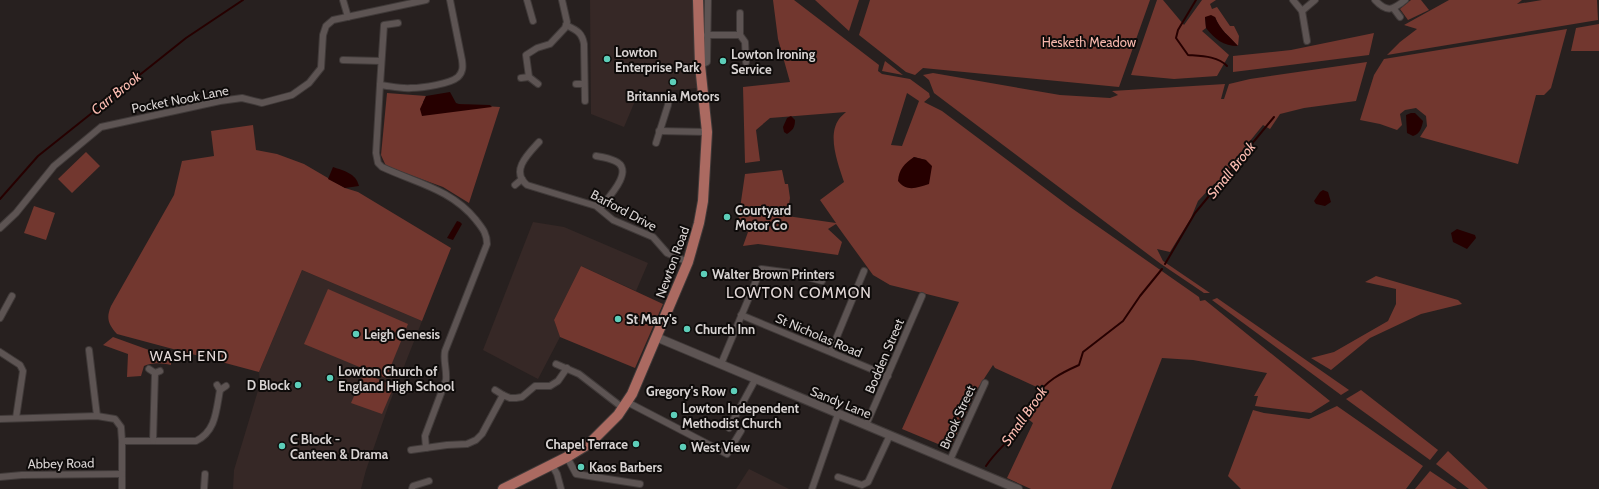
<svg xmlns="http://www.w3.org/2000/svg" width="1599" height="489" viewBox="0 0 1599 489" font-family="Cabin,sans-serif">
  <rect width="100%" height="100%" fill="#27201f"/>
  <g fill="#362826">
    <path d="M590 0H692L695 32 697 88 638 94 624 127 591 114Z"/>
    <path d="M533 222 564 227 648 263 636 291 581 266 554 320 560 337 538 379 483 350Z"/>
    <path d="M302 270 422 321 388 407 366 470 361 489H233L234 470 260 384 259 372Z"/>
    <path d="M749 469 789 489H736Z"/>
  </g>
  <g fill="#72372f" fill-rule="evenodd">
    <path d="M773 0H794L879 65 878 71 882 74 910 79 929 93 930 97 924 102 942 111 1070 207 1199 297 1200 301 1205 300 1330 401 1311 413 1255 406 1258 396H1254L1267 373 1193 360 1162 358 1111 489H1031L1007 478 1033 423 1027 418 1041 389 995 368 993 365 976 391 950 449 902 429 959 302 890 285 873 275 836 224 828 229 842 242 838 255 758 244 743 246 748 232 737 229 745 174 782 170 785 184H788L790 198 787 216 836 223 820 200 844 182C838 164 827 136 839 119 841 116 844 114 846 112L770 118 756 130 760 161 745 163 743 87 790 82 778 39ZM907 93 919 101 902 146 891 145ZM914 157 926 160 898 181Z"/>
    <path d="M815 0H859L849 31Z"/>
    <path d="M870 0H1150L1119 87 923 68 915 75 906 72 859 35Z"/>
    <path d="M1157 0H1163L1184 25 1202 0H1216L1210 4 1212 9 1217 7 1230 26H1234L1239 36 1238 46C1229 36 1220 30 1215 17H1205L1206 28 1202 31 1229 55 1217 76 1174 79 1131 75Z"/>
    <path d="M1411 0H1421L1429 10 1408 20 1400 9Z"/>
    <path d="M1449 0H1522L1517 4 1542 0H1597L1598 20 1387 55 1400 42 1417 29 1404 25Z"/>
    <path d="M1599 24V51H1571L1576 28Z"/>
    <path d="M1567 29 1551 88 1544 95H1536L1518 164 1420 137 1427 126 1426 116 1416 108 1405 110 1400 114 1402 125 1397 130 1380 124 1360 120 1374 75 1384 59Z"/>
    <path d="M1374 33 1369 55 1233 72V56L1291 50Z"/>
    <path d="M885 61 903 75 882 71Z"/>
    <path d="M1367 62 1356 101 1304 108 1280 114 1270 129 1263 125 1237 157 1230 172 1213 185 1198 201 1191 218 1170 252 1157 249 1163 261 1210 293H1204L1161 264 934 93 929 80 923 75 933 73 1060 95 1110 98 1118 95 1112 91 1225 84 1221 99H1224L1229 84 1250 79Z"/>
    <path d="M387 93 426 96 423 102 500 107 469 203 443 187 386 166 381 155Z"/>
    <path d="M253 125 256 150 277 154 304 164 345 188 358 192 451 248 422 321 302 270 259 372 117 334C108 324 106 318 111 306L174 195 182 161 214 156 211 131Z"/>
    <path d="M86 152 100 166 72 193 58 179Z"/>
    <path d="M34 206 55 213 46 240 24 233Z"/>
    <path d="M581 266 663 304 635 368 560 337 554 320Z"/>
    <path d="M1376 276 1458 300 1462 304 1421 314 1370 338 1331 370 1311 358 1334 352 1388 321 1396 304V289L1365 282Z"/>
    <path d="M328 289 408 324 386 378 304 344Z"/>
    <path d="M1217 298 1349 390 1341 395 1212 300Z"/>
    <path d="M113 337 171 358V365C162 363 152 362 144 366L141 376 127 377 128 354 103 345Z"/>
    <path d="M364 373 394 386 382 414 351 403Z"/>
    <path d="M1361 390 1438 450 1430 460 1346 399Z"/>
    <path d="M1337 406 1423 466 1406 489H1241L1228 476 1253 410 1264 413 1309 419Z"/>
    <path d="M1448 451 1488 489H1469L1436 464Z"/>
    <path d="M1430 471 1457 489H1415Z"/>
  </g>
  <g fill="#260000">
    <path d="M1211 15 1215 17C1220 30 1229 36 1238 46 1223 46 1215 39 1206 28L1205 17Z"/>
    <path d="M450 92 456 103 459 104 490 105 492 107 422 116 420 109 426 96Z"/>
    <path d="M1411 113H1415L1423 121C1422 127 1420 134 1413 136L1407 133 1406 115Z"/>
    <path d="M791 116 795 120C795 127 793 130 787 134L784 132 783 127 787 118Z"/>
    <path d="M914 157 926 160 932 166 929 184C917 188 906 192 898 181 899 169 904 164 914 157Z"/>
    <path d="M333 167C344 171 356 173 359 186L345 188 328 179Z"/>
    <path d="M1323 190 1328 192 1331 202 1325 206 1316 204 1314 201 1320 192Z"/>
    <path d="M457 221 460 222 462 224 453 240 447 238Z"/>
    <path d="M1457 229 1475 235 1476 238 1467 249 1453 242 1451 233Z"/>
  </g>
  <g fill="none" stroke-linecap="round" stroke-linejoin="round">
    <g stroke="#260000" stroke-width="2">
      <path d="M1196 0 1178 30 1176 38 1188 55C1201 56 1218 56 1227 66"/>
      <path d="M0 199 38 156 186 38 243 0"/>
      <path d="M1165 264 1195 213 1274 117"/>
      <path d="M986 466C995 452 1008 442 1018 429 1025 420 1028 409 1034 399 1045 381 1061 373 1079 365L1083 352 1123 321 1140 296 1162 269"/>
    </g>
    <g stroke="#403a39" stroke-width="8">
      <g id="minor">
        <path d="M343 0 348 17"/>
        <path d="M527 0 533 21"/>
        <path d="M1293 0 1302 11 1315 0"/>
        <path d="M1375 0C1387 13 1393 10 1405 0"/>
        <path d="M1394 9 1400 17"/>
        <path d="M1302 11 1307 41"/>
        <path d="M566 25C576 30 582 32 584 44L585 101"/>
        <path d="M707 35H740V13"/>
        <path d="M740 35 745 42 746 62"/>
        <path d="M343 60 381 61"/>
        <path d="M700 65 707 62 708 0"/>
        <path d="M521 78 529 77"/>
        <path d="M538 84 529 77 526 55 537 48 550 44 565 28 567 22 562 0"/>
        <path d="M576 84H584"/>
        <path d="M380 85 384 25 398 23"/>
        <path d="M659 131 707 132"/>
        <path d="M539 142C528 154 510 171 527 185L596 206 613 220 653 237 667 253 688 262"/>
        <path d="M656 143 668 105 669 97"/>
        <path d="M596 156C602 157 609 158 615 161 636 170 607 199 600 208"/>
        <path d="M515 185 522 179"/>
        <path d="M0 228 16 213 54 166 101 127 220 101 242 98 262 103 292 95 309 83 321 68 323 35 326 26 333 20 426 0"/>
        <path d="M741 315 888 376"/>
        <path d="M0 318 12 296"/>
        <path d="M89 350 97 416"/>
        <path d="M831 351 864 271"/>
        <path d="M0 352 20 365 23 371 16 418"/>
        <path d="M556 364 579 374 623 408"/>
        <path d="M721 364 761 269 791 273 822 281"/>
        <path d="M149 369 155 373 160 371"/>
        <path d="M217 385 220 390 226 386"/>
        <path d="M495 390 503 395"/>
        <path d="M627 402 727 454 741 431"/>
        <path d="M0 419 97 416 115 419 121 427 122 441V489"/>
        <path d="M866 425 922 296"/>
        <path d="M729 428 755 380"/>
        <path d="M122 441H196C216 431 216 411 220 390"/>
        <path d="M153 441 155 373"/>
        <path d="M426 448 425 436 446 380C447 369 443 361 445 351L487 244C487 233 482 228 476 220 451 189 416 183 382 167L378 163 376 153 380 85C390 86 401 89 411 88 422 88 450 84 458 77 463 72 463 67 462 60L450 0"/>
        <path d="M411 450 447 445 467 444 476 440 482 434 503 395 510 398H516L522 397 535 386H550L558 381 567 368"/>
        <path d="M567 457 576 474 640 484"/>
        <path d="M950 460 985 383"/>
        <path d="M552 465 557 474 561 489"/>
        <path d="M0 477 22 475 122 474"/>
        <path d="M838 477 862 485 868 482 890 435"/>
        <path d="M204 489 205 474"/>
        <path d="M412 489 413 486 429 481"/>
        <path d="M812 489 838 414"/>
      </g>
    </g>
    <g stroke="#403a39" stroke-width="10">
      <path id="tertiary" d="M656 337 1018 489"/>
    </g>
    <g stroke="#403a39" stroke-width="12">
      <path id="primary" d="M503 489 567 457 590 443 618 415 632 394 688 262 699 223 703 201 707 132 700 65 698 0"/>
    </g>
    <use href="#minor" stroke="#5d5453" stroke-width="6"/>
    <use href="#tertiary" stroke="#5d5453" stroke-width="8"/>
    <use href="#primary" stroke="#ab6a61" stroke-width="10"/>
  </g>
  <g fill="#5dceb9" stroke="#0e0b0a" stroke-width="1.5">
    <circle cx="607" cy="59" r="4"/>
    <circle cx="723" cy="61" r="4"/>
    <circle cx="673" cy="82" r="4"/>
    <circle cx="727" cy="217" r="4"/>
    <circle cx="704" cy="274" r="4"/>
    <circle cx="618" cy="319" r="4"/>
    <circle cx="687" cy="329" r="4"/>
    <circle cx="356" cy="334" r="4"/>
    <circle cx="330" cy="378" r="4"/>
    <circle cx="298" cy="385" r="4"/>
    <circle cx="734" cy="391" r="4"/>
    <circle cx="674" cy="415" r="4"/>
    <circle cx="636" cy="444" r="4"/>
    <circle cx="282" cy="446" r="4"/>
    <circle cx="683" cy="447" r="4"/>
    <circle cx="581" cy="467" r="4"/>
  </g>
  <g text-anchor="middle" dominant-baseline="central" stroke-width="4" stroke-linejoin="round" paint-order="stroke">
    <g font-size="13" fill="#f5b6ab" stroke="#0e0b0a">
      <text x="1089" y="42">Hesketh Meadow</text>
    </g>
    <g font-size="13" font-weight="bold" fill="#d7d2d1" stroke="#0e0b0a" text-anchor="start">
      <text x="615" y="52">Lowton<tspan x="615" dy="15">Enterprise Park</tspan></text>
      <text x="731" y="54">Lowton Ironing<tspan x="731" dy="15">Service</tspan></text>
      <text x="673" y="96" text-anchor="middle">Britannia Motors</text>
      <text x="735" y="210">Courtyard<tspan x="735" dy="15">Motor Co</tspan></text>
      <text x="712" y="274">Walter Brown Printers</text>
      <text x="626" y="319">St Mary's</text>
      <text x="695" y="329">Church Inn</text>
      <text x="364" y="334">Leigh Genesis</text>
      <text x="338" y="371">Lowton Church of<tspan x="338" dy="15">England High School</tspan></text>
      <text x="290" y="385" text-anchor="end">D Block</text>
      <text x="726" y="391" text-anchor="end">Gregory's Row</text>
      <text x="682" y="408">Lowton Independent<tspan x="682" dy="15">Methodist Church</tspan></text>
      <text x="290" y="439">C Block -<tspan x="290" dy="15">Canteen &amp; Drama</tspan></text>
      <text x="628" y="444" text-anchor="end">Chapel Terrace</text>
      <text x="691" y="447">West View</text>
      <text x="589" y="467">Kaos Barbers</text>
    </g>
    <g font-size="13" fill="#d7d2d1" stroke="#0e0b0a">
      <text transform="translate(180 99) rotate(-11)">Pocket Nook Lane</text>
      <text transform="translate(624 210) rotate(28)">Barford Drive</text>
      <text transform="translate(672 262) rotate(-70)">Newton Road</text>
      <text transform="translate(819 335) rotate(23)">St Nicholas Road</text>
      <text transform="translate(884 356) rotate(-67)">Bodden Street</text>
      <text transform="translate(841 402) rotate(22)">Sandy Lane</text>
      <text transform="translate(957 417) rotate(-66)">Brook Street</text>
      <text transform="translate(61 463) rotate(-1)">Abbey Road</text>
    </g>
    <g font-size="14" font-style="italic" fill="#fcbcb1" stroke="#0e0b0a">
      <text transform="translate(116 93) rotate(-39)">Carr Brook</text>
      <text transform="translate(1231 170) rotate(-51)">Small Brook</text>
      <text transform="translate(1024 416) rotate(-55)">Small Brook</text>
    </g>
    <g font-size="14" letter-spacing="1" fill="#e4dad9" stroke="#0e0b0a">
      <text x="189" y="356">WASH END</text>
    </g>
    <g font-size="15" letter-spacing="1" fill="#e4dad9" stroke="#0e0b0a">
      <text x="799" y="293">LOWTON COMMON</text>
    </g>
  </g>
</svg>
